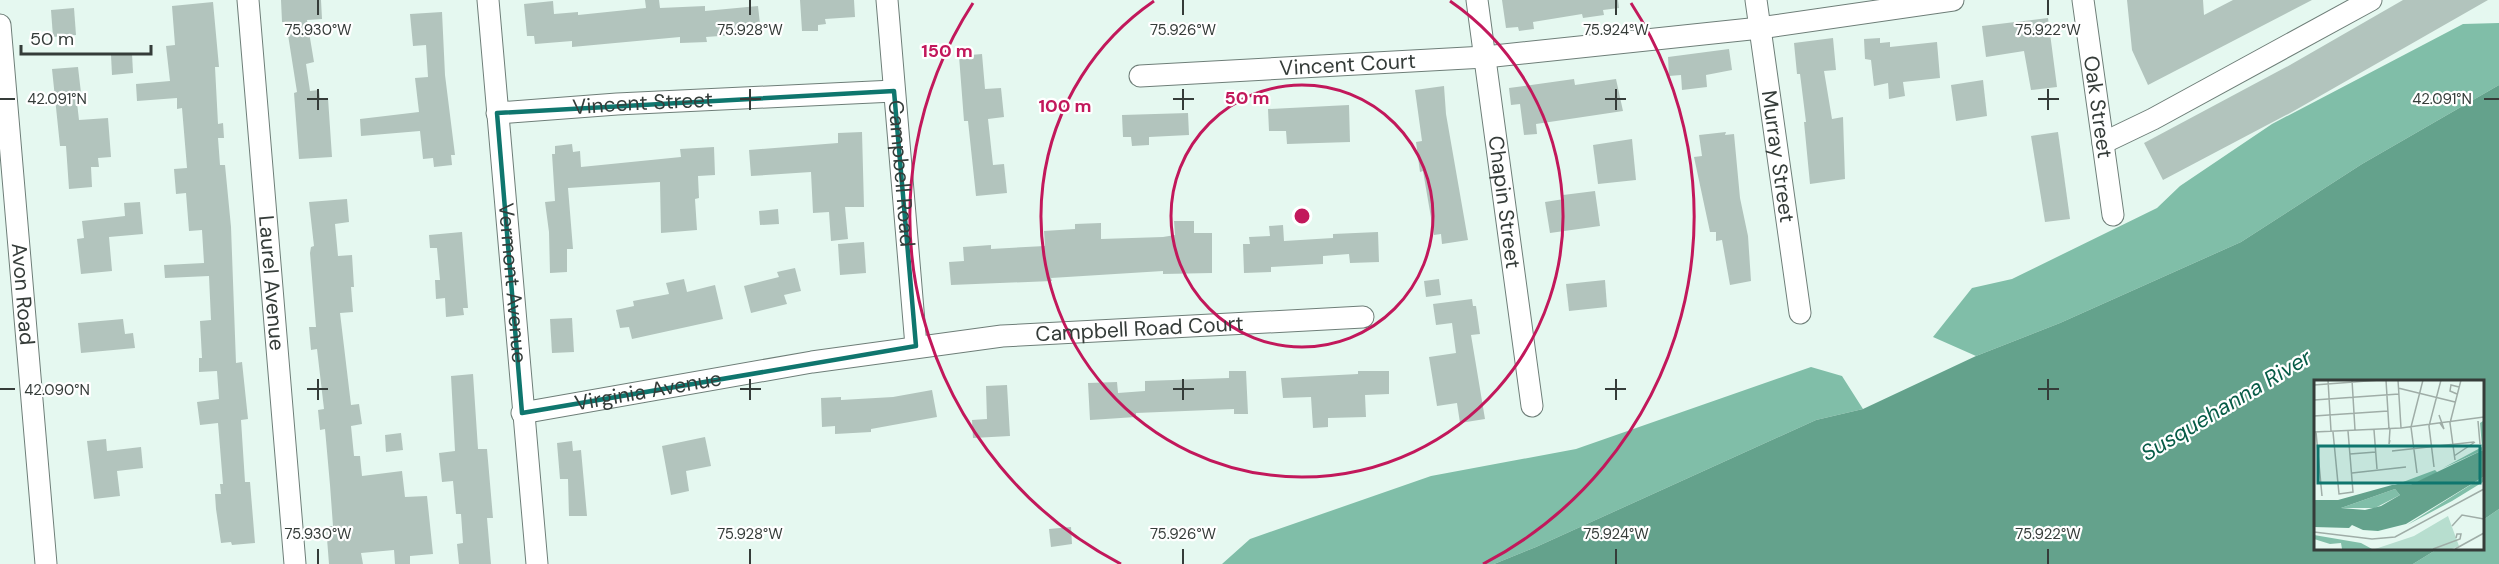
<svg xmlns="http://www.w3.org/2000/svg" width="2499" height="564" viewBox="0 0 2499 564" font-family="'DM Sans',sans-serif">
  <rect width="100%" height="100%" fill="#e5f8f0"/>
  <g fill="#80bea8">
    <path d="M2499 23V85L2362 164 2241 242 2060 323 1976 356 1933 337 1972 288 2012 279 2157 208 2180 186 2272 124 2463 24Z"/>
    <path d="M1811 367 1842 376 1863 409 1816 420 1536 547 1494 564H1222L1250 539 1431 476 1576 449Z"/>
    <path d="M2499 509V564H2413L2439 548H2482L2483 520Z"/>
  </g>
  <path fill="#64a28c" d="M2499 85V509L2483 520 2482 381H2316V548H2439L2413 564H1494L1536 547 1816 420 1863 409 1976 356 2060 323 2241 242 2362 164Z"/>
  <g fill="#b2c4bd">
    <path d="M281 0H321L322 19 307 20 314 62 306 64 310 91 319 90 320 99 328 98 332 157 299 159 294 93 297 92 286 22H282Z"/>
    <path d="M645 0H659L660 8 705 6V11L758 6 761 33 706 37 707 42 680 43V37L572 47V41L535 44 534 36H527L524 4 553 1 554 14 578 12V15L646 8Z"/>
    <path d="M800 0H854L855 17 825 19 826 24 818 25V31H802Z"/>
    <path d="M1502 0H1618L1619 8 1603 10 1604 15 1583 18 1582 14 1533 22 1534 29 1519 31 1518 27 1506 28Z"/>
    <path d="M2127 0H2203L2204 15 2233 0H2312L2148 85 2132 50Z"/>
    <path d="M2403 0H2488L2292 112 2163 180 2144 143 2290 65Z"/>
    <path d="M213 2 219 67H215L218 124 223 123 224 138H218L220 165H225L231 227 236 363 242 362 248 419 241 420 245 482H250L255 543 232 545 231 542 221 543 216 509 215 494H221L220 484H223L218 423 200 425 197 402 219 399 217 371 199 372V358H202L200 321 211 320 209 276 165 278 164 265 204 263 202 230 189 231 186 193 176 194 174 169 187 168 182 108 177 109V98L137 101 136 84 170 81 166 46 175 45 172 6Z"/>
    <path d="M74 8 76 35 53 37 51 10Z"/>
    <path d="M442 12 445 75 455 155H451L452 165 434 167 433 158 423 159 420 131 361 136 360 119 419 112 415 78 428 77 426 45 413 46 410 14Z"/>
    <path d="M2048 18 2057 87 2031 90 2024 51 1986 57 1982 26Z"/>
    <path d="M1833 38 1836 70 1824 71 1832 119 1843 117 1845 179 1810 184 1804 122H1806L1800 74H1797L1794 43Z"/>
    <path d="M1880 38V43L1890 42V47L1937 42 1940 78 1903 82 1905 96 1889 99 1888 83 1874 86 1871 60 1865 59 1864 39Z"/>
    <path d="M1729 49 1732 70 1706 75 1707 87 1682 90 1681 75 1669 76 1668 57Z"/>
    <path d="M132 53 133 73 112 75 111 55Z"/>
    <path d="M982 54 985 89 1001 88 1004 117 988 119 993 165 1004 164 1007 193 976 196 968 121H964L959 56Z"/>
    <path d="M78 67 81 93 76 94 79 120 108 118 111 157 98 158 99 167H91L92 187 69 189 66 146H60L52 69Z"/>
    <path d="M1574 79 1575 85 1616 79 1623 111 1536 124 1537 134 1524 135 1520 104 1511 105 1509 88Z"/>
    <path d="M1983 80 1987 116 1956 121 1951 85Z"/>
    <path d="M1444 86 1446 114 1468 240 1442 244 1441 234 1434 235 1423 171 1420 172 1416 142 1422 141 1415 90Z"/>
    <path d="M1349 105 1350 142 1287 144 1286 131H1269L1268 109Z"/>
    <path d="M1188 113 1189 135 1149 137V145L1132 146 1131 137H1123L1122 115Z"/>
    <path d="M862 132 864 207H845L848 239 831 241 829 212 813 213 811 172 751 176 749 150 838 143V133Z"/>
    <path d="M1726 132 1725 135 1734 134 1740 198 1748 236 1751 281 1730 285 1722 240 1716 241V232H1710L1694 157 1702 156 1699 135Z"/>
    <path d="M2058 132 2070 219 2045 222 2031 136Z"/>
    <path d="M1632 139 1636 180 1598 184 1593 145Z"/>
    <path d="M572 144 573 152 580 151 581 167 681 157 680 149 714 147 715 175 698 176 699 198 695 199 697 230 661 233 660 182 568 188 573 249H567V272L550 273 549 232 545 202 555 201 552 154H555V146Z"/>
    <path d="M1595 191 1600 226 1550 233 1545 202 1564 199 1563 195Z"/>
    <path d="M347 199 349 222 335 224 338 256 352 255 354 287H351L353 312 340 313 351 405 359 404 362 424 351 426 354 456H360L362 476 402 471 405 497 427 496 433 554 410 556V564H395L394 550 361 553 363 564H329L326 526H333L330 485 325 429 320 430 318 410 324 409 317 349 311 350 309 327H316L310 253 311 247 314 246 309 202Z"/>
    <path d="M140 202 143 234 109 237 112 271 81 274 77 239 84 238 82 221 125 216 124 203Z"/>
    <path d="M778 209 779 224 760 225 759 211Z"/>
    <path d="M1174 221H1194V233H1212V273L1163 274V271L1051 278 1052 281 951 285 949 262 964 261 963 247 991 245V249L1045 246 1044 231 1075 229V224L1101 223V239L1163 237 1175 235Z"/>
    <path d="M1283 225 1284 241 1333 238V234L1378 232 1379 262 1350 263 1349 254 1323 256V264L1271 267V272L1244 273 1243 244H1250L1249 237 1270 236 1269 226Z"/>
    <path d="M462 232 468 308H463L464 315 446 317 445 298 436 299 435 280H440L437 248H430L429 235Z"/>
    <path d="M864 242 866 273 840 275 838 244Z"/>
    <path d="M795 268 801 291 784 295 787 304 751 313 744 286 779 277 777 272Z"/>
    <path d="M684 279 687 292 715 285 723 319 632 339 629 327 620 328 616 310 634 306 633 301 669 294 666 283Z"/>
    <path d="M1439 279 1441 295 1426 297 1424 281Z"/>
    <path d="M1605 280 1607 307 1569 311 1566 284Z"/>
    <path d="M1472 299 1473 306H1476L1480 334 1471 335 1485 419 1460 423 1457 403 1437 406 1429 357 1456 353 1452 323 1436 325 1433 304Z"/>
    <path d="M572 318 574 352 552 353 550 319Z"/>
    <path d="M123 319 125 334 133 333 135 348 81 353 78 323Z"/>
    <path d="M1229 371H1246L1248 414H1234V409L1136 413V417L1090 420 1088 383 1117 382 1118 393 1145 391V381L1229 378Z"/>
    <path d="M1358 371H1389V394L1365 395 1366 417 1328 418V427L1313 428 1311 397 1283 398 1281 378 1358 374Z"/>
    <path d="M473 374 478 449H487L493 518H487L491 564H459L457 544 463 543 461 514H456L453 481 442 482 439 453 455 451 451 376Z"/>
    <path d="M1007 385 1010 436 973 438 972 420 987 419 986 386Z"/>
    <path d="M932 390 937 417 871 429V432L835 434V426L822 427 821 398 841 397V400L893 397Z"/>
    <path d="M401 433 403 450 386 452 385 435Z"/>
    <path d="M705 437 711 466 686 471 689 491 671 495 662 446Z"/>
    <path d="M106 439 107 451 141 447 143 468 117 471 120 496 94 499 87 441Z"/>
    <path d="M572 441 573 451 581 450 587 516H569L568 479H560L557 443Z"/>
    <path d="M1071 527 1072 544 1051 547 1049 529Z"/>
  </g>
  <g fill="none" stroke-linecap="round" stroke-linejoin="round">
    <g stroke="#6e7e78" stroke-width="23">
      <g id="minor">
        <path id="s1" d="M248 0 295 564"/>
        <path id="s2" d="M488 0 537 564"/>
        <path id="s3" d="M887 0 916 346"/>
        <path id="s4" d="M1477 0 1532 406"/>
        <path id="s5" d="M1756 0 1800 313"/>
        <path id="s6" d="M2083 0 2113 215"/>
        <path id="s7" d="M0 25 46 564"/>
        <path id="s8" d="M1140 76 1485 57 1760 28 1953 0"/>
        <path id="s9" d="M497 113 617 104 894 91"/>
        <path d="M2103 143 2153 119 2371 0"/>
        <path id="s10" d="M522 413 812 362 1002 336 1363 317"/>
      </g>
    </g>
    <use href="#minor" stroke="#fff" stroke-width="21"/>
  </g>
  <path fill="none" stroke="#0f766e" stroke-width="4.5" stroke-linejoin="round" d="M894 91 916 346 522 413 497 113Z"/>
  <path fill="none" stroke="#353c39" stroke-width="2" d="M318 0V15M750 0V15M1183 0V15M1616 0V15M2048 0V15M318 89V110M750 89V110M1183 89V110M1616 89V110M2048 89V110M0 99H15M307 99H328M740 99H761M1173 99H1194M1605 99H1626M2038 99H2059M2484 99H2499M318 379V400M750 379V400M1183 379V400M1616 379V400M2048 379V400M0 389H15M307 389H328M740 389H761M1173 389H1194M1605 389H1626M2038 389H2059M318 549V564M750 549V564M1183 549V564M1616 549V564M2048 549V564"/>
  <g fill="none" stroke="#c2185b" stroke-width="3">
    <circle cx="1302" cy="216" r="131"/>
    <path d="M1450 1A261 261 0 1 1 1154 1"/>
    <path d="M1121 564A392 392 0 0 1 973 3M1631 3A392 392 0 0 1 1483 564"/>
  </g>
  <g text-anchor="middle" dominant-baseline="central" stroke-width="4.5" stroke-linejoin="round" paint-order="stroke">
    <g font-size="21" fill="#353c39" stroke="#fff">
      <text stroke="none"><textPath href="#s8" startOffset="208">Vincent Court</textPath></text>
      <text stroke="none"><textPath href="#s9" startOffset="146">Vincent Street</textPath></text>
      <text stroke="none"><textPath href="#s6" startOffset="108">Oak Street</textPath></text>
      <text stroke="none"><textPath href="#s5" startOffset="158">Murray Street</textPath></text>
      <text stroke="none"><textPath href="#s3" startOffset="174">Campbell Road</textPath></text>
      <text stroke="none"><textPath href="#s4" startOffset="204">Chapin Street</textPath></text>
      <text stroke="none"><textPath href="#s1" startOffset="284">Laurel Avenue</textPath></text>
      <text stroke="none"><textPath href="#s2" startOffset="284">Vermont Avenue</textPath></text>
      <text stroke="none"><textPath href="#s7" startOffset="270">Avon Road</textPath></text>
      <text stroke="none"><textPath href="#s10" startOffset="624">Campbell Road Court</textPath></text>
      <text stroke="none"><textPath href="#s10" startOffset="128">Virginia Avenue</textPath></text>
    </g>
    <g font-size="22" font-style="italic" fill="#075c47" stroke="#fff">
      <text transform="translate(2226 405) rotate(-31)">Susquehanna River</text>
    </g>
  </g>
  <g transform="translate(2314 380)">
    <rect width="170" height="170" fill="#e5f8f0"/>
    <path d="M134 136 145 166 138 169H61L100 156Z" fill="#b7decf"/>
    <path d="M169 41V70L129 88 168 67 166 43ZM121 90 124 93 96 105H81ZM169 97V102L138 121 93 145ZM81 109 86 115 61 128H27ZM0 155 47 163 58 169H28L27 163 16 164 0 159Z" fill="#80bea8"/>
    <path d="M169 70V97L92 144 64 151 49 150 38 145 35 148 0 147V120H24L78 105H96ZM81 109 86 115 67 126 51 130 27 128Z" fill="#64a28c" fill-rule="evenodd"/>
    <path fill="none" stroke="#9fada7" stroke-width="1.5" d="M14 0 17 51M38 0 41 50M72 0 75 49M84 0 87 48M0 5 66 0M84 8 141 22M143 14 136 11 137 5 145 7M0 20 85 14M125 35 130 49 126 43M0 36 74 31M164 41 166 64M60 50 63 89M0 52 87 48 170 37M2 52 8 116M19 52 25 114 39 112 34 51M76 60 75 64 76 49M78 71 160 62M36 74 62 72M140 76 161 62M141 80 136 43 147 0M120 87 115 46 127 0M38 93 92 87M103 93 97 47 109 0M138 146 148 135 170 139M0 152 58 159 81 157 170 109M119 169 146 159 147 154H143L142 158M141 169 170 153"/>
    <path fill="#0f766e" fill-opacity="0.15" stroke="#0f766e" stroke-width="3" d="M4 66H166V103H4Z"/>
    <rect width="170" height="170" fill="none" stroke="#353c39" stroke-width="3"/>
  </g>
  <g font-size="15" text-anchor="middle" fill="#353c39" stroke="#fff" stroke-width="4.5" stroke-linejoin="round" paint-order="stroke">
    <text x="318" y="35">75.930°W</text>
    <text x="750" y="35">75.928°W</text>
    <text x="1183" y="35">75.926°W</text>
    <text x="1616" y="35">75.924°W</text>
    <text x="2048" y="35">75.922°W</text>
    <text x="57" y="104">42.091°N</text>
    <text x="2442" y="104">42.091°N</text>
    <text x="57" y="395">42.090°N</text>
    <text x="318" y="539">75.930°W</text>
    <text x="750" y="539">75.928°W</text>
    <text x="1183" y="539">75.926°W</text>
    <text x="1616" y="539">75.924°W</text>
    <text x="2048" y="539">75.922°W</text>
  </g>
  <circle cx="1302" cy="216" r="9" fill="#c2185b" stroke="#fff" stroke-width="3"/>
  <g font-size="18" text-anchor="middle" font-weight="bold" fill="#c2185b" stroke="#fff" stroke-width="4.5" stroke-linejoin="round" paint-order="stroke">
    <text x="947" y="57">150 m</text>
    <text x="1247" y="104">50 m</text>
    <text x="1065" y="112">100 m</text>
  </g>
  <path d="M21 45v9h130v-9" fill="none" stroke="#353c39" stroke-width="3"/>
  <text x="30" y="45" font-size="18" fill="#353c39" stroke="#ffffff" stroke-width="4.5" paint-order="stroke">50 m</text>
</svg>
